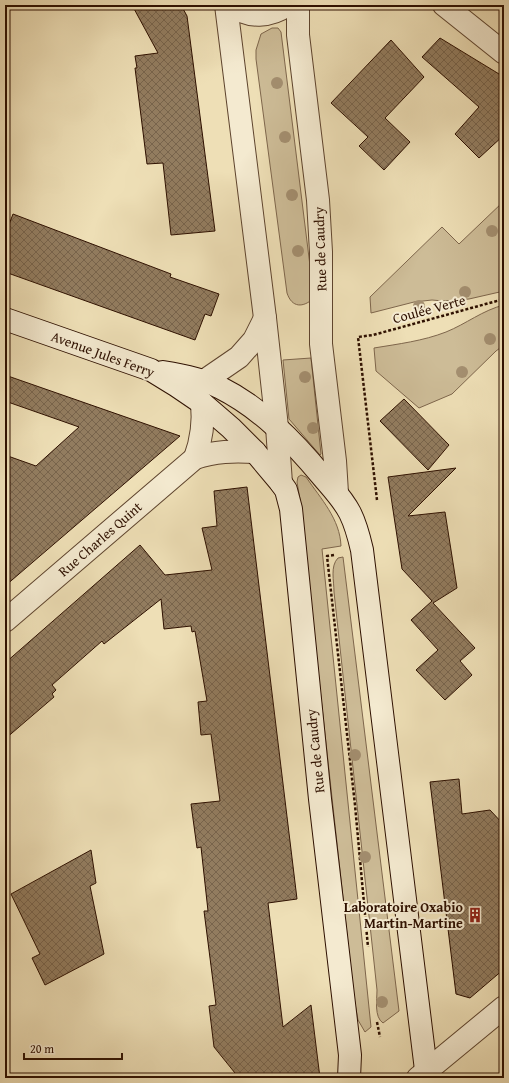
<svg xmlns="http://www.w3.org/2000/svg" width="509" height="1083" viewBox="0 0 509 1083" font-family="'Gentium Book Plus',serif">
  <defs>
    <pattern id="building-cross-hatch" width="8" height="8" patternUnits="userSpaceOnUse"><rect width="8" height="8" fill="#927c5f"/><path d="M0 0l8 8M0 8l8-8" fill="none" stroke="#78644c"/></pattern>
  </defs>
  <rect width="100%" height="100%" fill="#eedfb6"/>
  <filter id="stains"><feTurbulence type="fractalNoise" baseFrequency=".005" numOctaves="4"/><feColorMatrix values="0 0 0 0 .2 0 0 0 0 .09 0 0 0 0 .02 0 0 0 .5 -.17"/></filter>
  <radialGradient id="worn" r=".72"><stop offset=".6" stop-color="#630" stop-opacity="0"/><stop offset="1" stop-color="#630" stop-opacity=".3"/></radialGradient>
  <g fill="#cdbc97" stroke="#7e664c">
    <path d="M272 28H278L281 32 314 298C303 308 292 308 287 293L256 59V50L261 34Z"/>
    <path d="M504 201V291L469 299 443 301 432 300 414 302 371 313 370 297 442 227 459 244Z"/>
    <path d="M504 305V345L496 351 452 394 419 408 376 371 374 348C398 344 423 341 446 332 466 324 483 310 504 305Z"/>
    <path d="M311 358 321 454 320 455 289 419 283 360Z"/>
    <path d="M301 475 306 477C321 499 340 519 341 546L322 549 371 1027 365 1032 358 1020 354 998 307 570 302 511 297 482 298 477Z"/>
    <path d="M343 557 399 1011 383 1023C374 1017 377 1000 377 990L334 592C334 581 330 566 338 558Z"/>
  </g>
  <g fill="url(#building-cross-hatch)" stroke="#2e1000">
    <path d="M132 5H181L187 16 215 231 171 235 163 163 147 164 135 68H137L135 56 158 53Z"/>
    <path d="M440 38 504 77V135L479 158 455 134 479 107 422 57Z"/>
    <path d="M391 40 424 77 385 118 410 142 384 170 359 146 368 137 331 103Z"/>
    <path d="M13 214 171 274 170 277 219 294 211 316 205 314 195 340 5 272V235Z"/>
    <path d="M5 375 180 436 5 586V455L36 466 79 427 5 401Z"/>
    <path d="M404 399 449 445 428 470 380 421Z"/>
    <path d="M456 468 408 516 445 512 457 588 433 603 475 648 460 661 472 675 445 700 416 670 438 650 411 620 432 601 402 569 388 477Z"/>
    <path d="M247 487 297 899 268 903 283 1027 311 1005 320 1078H239L214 1047 209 1006 216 1005 204 911H208L201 847 197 848 191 804 220 801 211 734 201 735 198 702 207 701 195 631 192 632 191 626 164 629 161 599 104 644 102 641 52 685 56 690 52 694 54 697 5 739V663L140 545 165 575 212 570 202 528 217 526 214 491Z"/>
    <path d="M459 779 462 814 490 810 504 825V969L470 998 456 994 430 782Z"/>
    <path d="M91 850 96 883 90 886 104 954 45 985 32 958 40 954 11 894Z"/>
  </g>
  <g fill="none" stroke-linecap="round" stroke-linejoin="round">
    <g stroke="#5e442e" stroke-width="24">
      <g id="street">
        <path d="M226 5 265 318 277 427 281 483"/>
        <path d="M232 5C248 19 271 17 287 5"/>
        <path d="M298 5V35L318 200 321 252V344L335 461 337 493"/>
        <path d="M444 5 504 53"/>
        <path d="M204 381 239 357 254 340 265 318"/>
        <path d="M195 458C202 439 204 423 202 403"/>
        <path d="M5 621 195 458C215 451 234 451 255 452"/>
        <path d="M418 1078 504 1007"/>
      </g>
    </g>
    <g stroke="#2e1000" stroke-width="24">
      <g id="secondary">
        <path d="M5 319 151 370 177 386 202 403 231 428 255 452 281 483 286 490 291 509 320 799 350 1055 349 1078"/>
        <path d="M163 372C182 375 202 379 219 387 261 408 293 441 322 476 332 488 343 499 350 513 356 525 359 537 362 550L427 1078"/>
      </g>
    </g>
    <g stroke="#2e1000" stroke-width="2.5" stroke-dasharray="3 2" stroke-linecap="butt">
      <path d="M377 500 358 337 373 335 504 299"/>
      <path d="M334 555 327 556 355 805 368 947"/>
      <path d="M377 1022 380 1037"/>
    </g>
    <use href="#street" stroke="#f4ead0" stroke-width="22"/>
    <use href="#secondary" stroke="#f4ead0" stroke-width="22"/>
  </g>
  <g fill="#a38e6f">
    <circle cx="277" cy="83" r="6"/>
    <circle cx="285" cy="137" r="6"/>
    <circle cx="292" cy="195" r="6"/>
    <circle cx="492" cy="231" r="6"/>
    <circle cx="298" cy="251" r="6"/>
    <circle cx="465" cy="292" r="6"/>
    <circle cx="419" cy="306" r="6"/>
    <circle cx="490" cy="339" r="6"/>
    <circle cx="462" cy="372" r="6"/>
    <circle cx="305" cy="377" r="6"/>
    <circle cx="313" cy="428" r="6"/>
    <circle cx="355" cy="755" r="6"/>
    <circle cx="365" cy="857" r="6"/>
    <circle cx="382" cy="1002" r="6"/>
  </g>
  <defs>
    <g id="building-bare" transform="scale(1.2)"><path d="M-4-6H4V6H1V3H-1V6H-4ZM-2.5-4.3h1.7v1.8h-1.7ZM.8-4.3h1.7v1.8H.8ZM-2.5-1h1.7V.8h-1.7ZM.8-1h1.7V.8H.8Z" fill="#8f2418" stroke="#f4ead0" stroke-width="2.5" paint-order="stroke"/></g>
  </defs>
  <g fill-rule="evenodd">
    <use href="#building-bare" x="475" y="915"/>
  </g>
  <g text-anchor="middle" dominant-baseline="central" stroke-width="4" stroke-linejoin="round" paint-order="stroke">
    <g font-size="14" fill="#2e1000" stroke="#f4ead0">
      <text transform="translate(320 249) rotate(-92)">Rue de Caudry</text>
      <text transform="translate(429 309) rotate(-15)">Coulée Verte</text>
      <text transform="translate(103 354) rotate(20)">Avenue Jules Ferry</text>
      <text transform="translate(100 539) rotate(-41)">Rue Charles Quint</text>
      <text transform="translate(315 751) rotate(-96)">Rue de Caudry</text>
    </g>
    <g font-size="14" font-weight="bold" fill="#2e1000" stroke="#f4ead0" text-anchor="end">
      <text x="463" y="907">Laboratoire Oxabio<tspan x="463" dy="16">Martin-Martine</tspan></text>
    </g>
  </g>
  <rect width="509" height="1083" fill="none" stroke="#eedfb6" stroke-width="20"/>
  <rect x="6" y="6" width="497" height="1071" fill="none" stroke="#2e1000" stroke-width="2"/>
  <rect x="10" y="10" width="489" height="1063" fill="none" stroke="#2e1000"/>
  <path d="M24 1053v6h98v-6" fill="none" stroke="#2e1000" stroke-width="2"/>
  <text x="30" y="1053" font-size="12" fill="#2e1000" stroke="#f4ead0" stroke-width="3" paint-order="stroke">20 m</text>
  <rect width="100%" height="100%" filter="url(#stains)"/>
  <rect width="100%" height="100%" fill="url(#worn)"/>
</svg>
